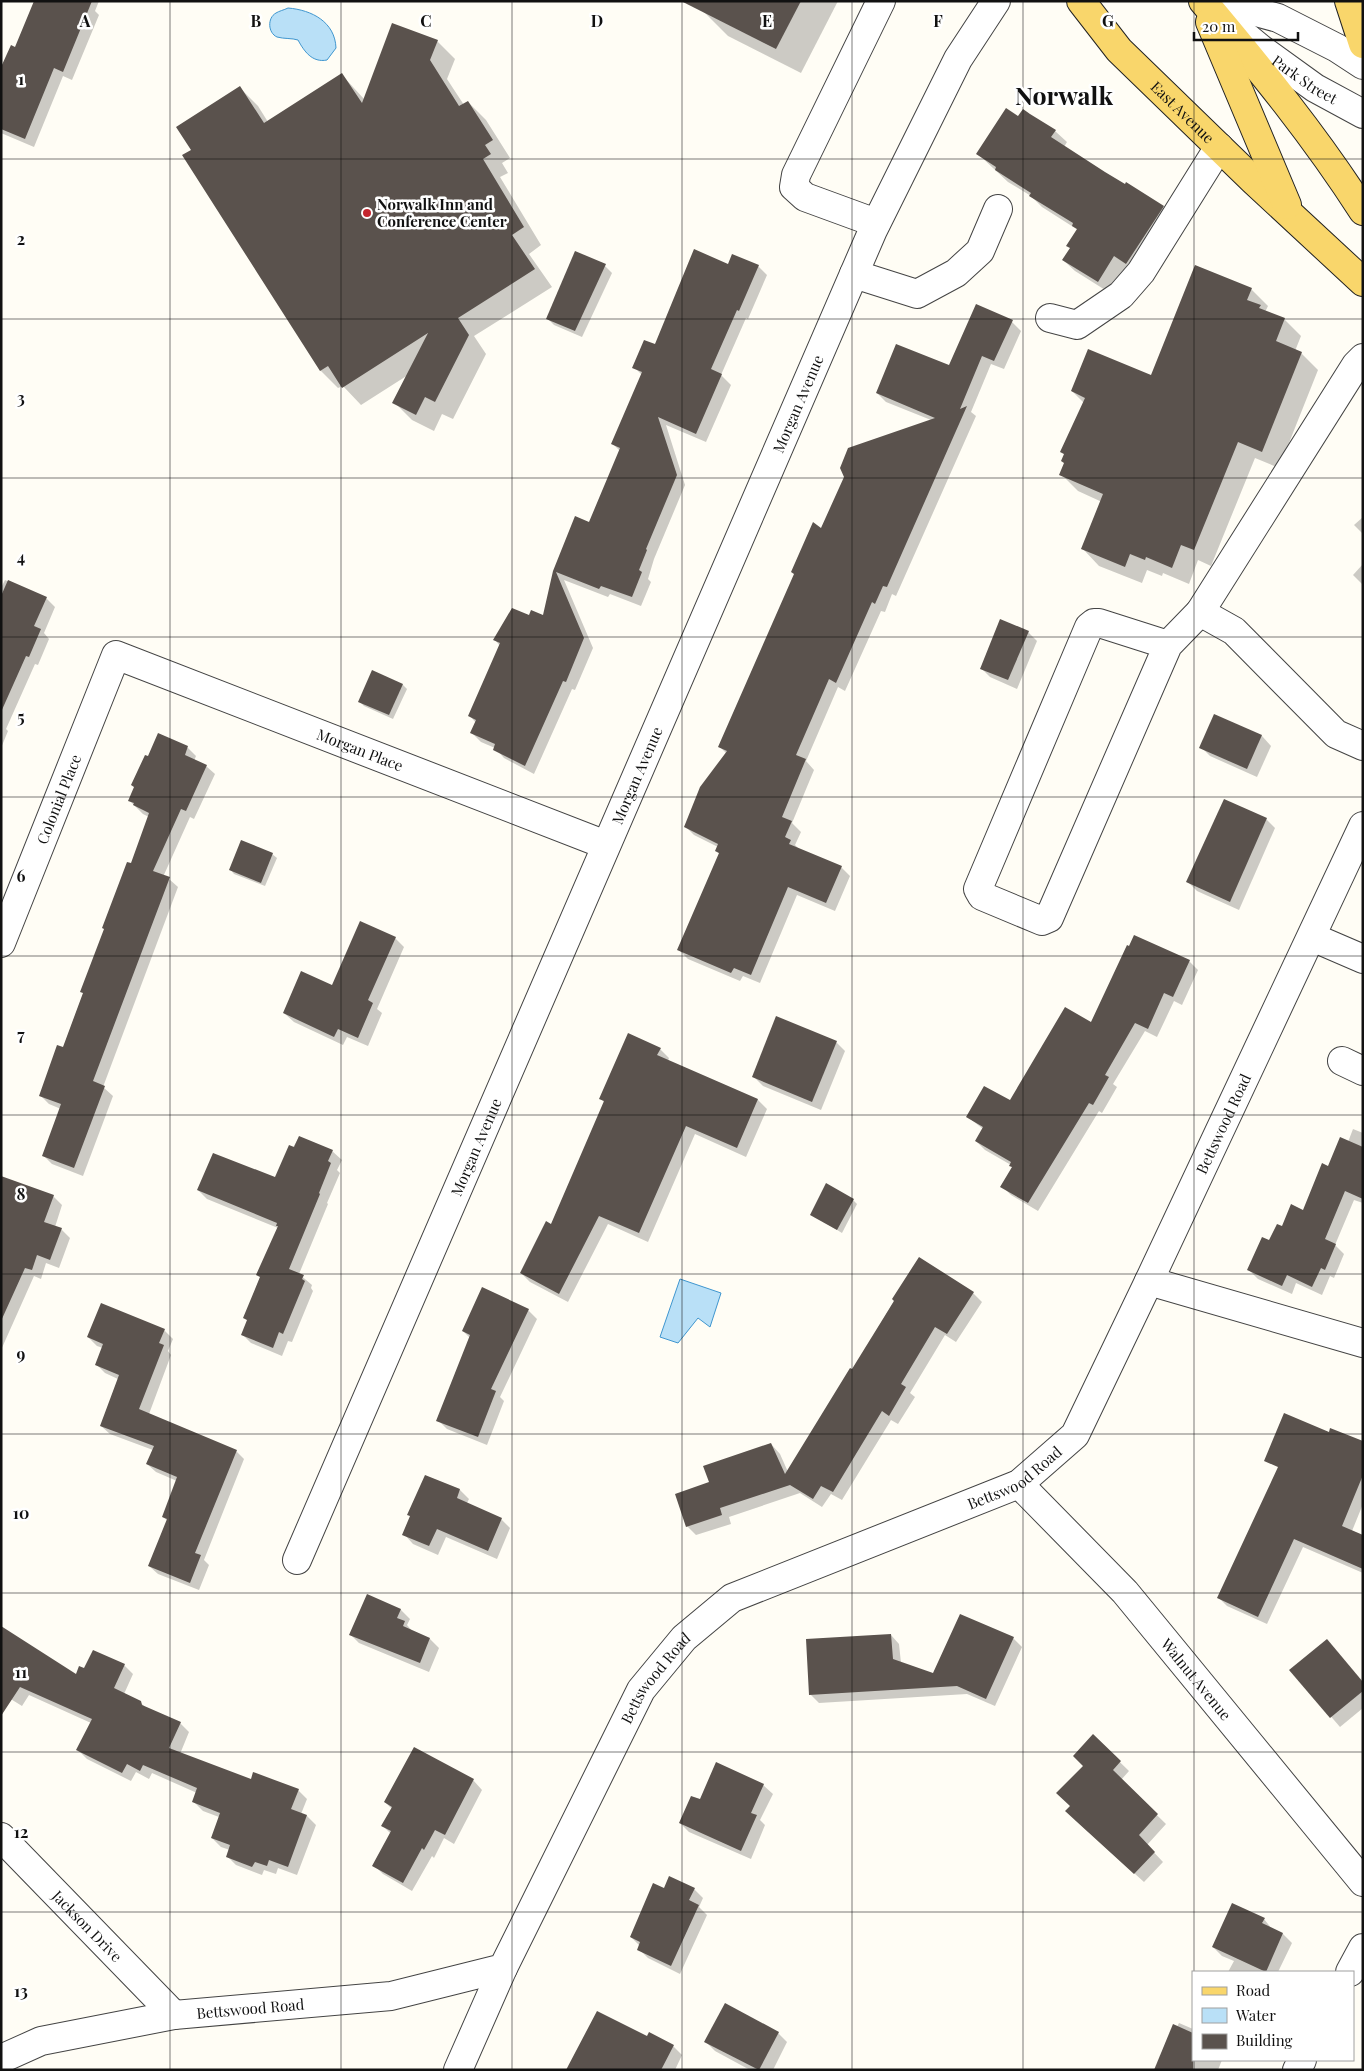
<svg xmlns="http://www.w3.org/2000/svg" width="1364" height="2071" viewBox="0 0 1364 2071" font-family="'Playfair Display',serif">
  <rect width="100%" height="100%" fill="#fffdf5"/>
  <g fill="#b9e0f7" stroke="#3f96cf">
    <path d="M288 8C312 10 335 22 336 48L327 60C312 63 304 51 298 40 292 38 284 39 277 37 268 33 267 18 276 13 279 11 284 10 288 8Z"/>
    <path d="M680 1279 721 1293 710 1327 698 1318 678 1343 660 1337Z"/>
  </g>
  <g fill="#0003">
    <path d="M36 1H99L95 11 99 15 72 80 63 76 34 147 1 133V71L16 48Z"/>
    <path d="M709 1H838L801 73 728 36 704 12Z"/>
    <path d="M437 41 455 59 447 79 464 105 468 102 486 120 510 158 502 163 508 173 500 177 541 245 529 254 552 287 474 336 486 354 453 419 442 414 434 431 412 420 394 402 408 375 361 405 343 386 338 388 321 371 184 155 193 150 240 88 258 106 268 122 342 75 364 99Z"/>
    <path d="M1019 118 1055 131 1067 142 1064 147 1104 173 1163 207 1175 218 1138 274 1126 267 1110 293 1075 271 1063 260 1071 248 1078 230 1042 207 1031 196 1008 182 978 154Z"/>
    <path d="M729 265 758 266 767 275 748 319 746 318 721 375 731 385 706 442 666 425 685 485 654 559 648 579 651 582 641 606 610 594 608 597 564 580 593 648 575 690 572 689 534 774 504 758 495 748 481 742 472 733 476 723 470 716 500 646 495 640 529 617H544L554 571 589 524 620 451 613 444 642 375 634 367Z"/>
    <path d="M605 266 612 273 582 337 554 325 547 318Z"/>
    <path d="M1251 289 1268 306 1265 312 1284 319 1301 336 1295 351 1301 353 1318 370 1279 468 1255 458 1211 566 1198 560 1189 584 1163 573 1162 576 1147 570 1142 583 1099 566 1083 549 1102 502 1078 491 1061 474 1065 463V455L1062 452 1084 403 1072 391 1152 376Z"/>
    <path d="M977 305 1012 322 1021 331 1004 369 991 364 971 412 976 416 896 596 892 594 885 612 881 611 845 691 838 687 806 761 814 770 792 823 801 832 795 845 799 849 841 867 850 876 835 911 797 895 760 983 743 976 740 981 688 959 679 950 720 854 716 851 718 847 694 835 685 826 727 754 719 746 822 530 931 420 886 402 877 393 949 367Z"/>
    <path d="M1363 517V534L1354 525Z"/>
    <path d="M1363 564V585L1353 575Z"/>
    <path d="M5 580 46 598 55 607 44 633 49 639 38 665 35 664 6 729 8 731 1 748V588Z"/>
    <path d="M1028 632 1037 641 1017 689 990 677 981 668Z"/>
    <path d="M403 685 407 689 393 719 364 706 360 702Z"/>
    <path d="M1215 716 1262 736 1271 746 1257 777 1210 756 1201 747Z"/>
    <path d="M159 734 188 748 196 756 194 761 206 766 215 774 194 819 190 817 163 877 169 879 178 887 103 1087 113 1096 83 1176 52 1164 43 1155 61 1109 49 1104 40 1095 63 1048 149 817 143 814 129 800Z"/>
    <path d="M1225 801 1266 819 1275 828 1239 910 1197 891 1188 882Z"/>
    <path d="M272 854 277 858 265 886 234 874 230 869Z"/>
    <path d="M395 938 404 947 377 1009 382 1013 368 1046 347 1037 343 1045 294 1022 284 1013 333 987Z"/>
    <path d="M1189 961 1198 970 1182 1005 1174 1001 1157 1037 1145 1031 1113 1084 1117 1087 1102 1113 1099 1111 1038 1211 1011 1195 1002 1186 1013 1168 1011 1165 985 1150 976 1141 983 1129 968 1117 1010 1102 1092 1024Z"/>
    <path d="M836 1042 845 1051 821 1110 763 1086 754 1077Z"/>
    <path d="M660 1049 669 1058 668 1061 758 1100 767 1109 746 1157 695 1134 648 1242 608 1224 568 1302 530 1282 521 1273 551 1225 605 1103 601 1099Z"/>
    <path d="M1353 1129 1363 1133V1203L1354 1200 1335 1245 1344 1254 1334 1278 1330 1276 1322 1295 1296 1283 1292 1294 1258 1279 1249 1270 1282 1227 1304 1211 1329 1167 1348 1142Z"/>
    <path d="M299 1137 332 1151 342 1160 337 1170 340 1173 327 1203 328 1204 299 1274 312 1285 311 1288 313 1291 292 1342 288 1341 282 1356 251 1343 242 1334 248 1321 245 1318 278 1228 207 1199 198 1190 275 1179Z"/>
    <path d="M1 1193 53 1196 62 1205 55 1227 61 1229 70 1238 59 1268 46 1263 41 1279 34 1276 1 1350Z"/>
    <path d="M853 1200 857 1204 842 1233 811 1214Z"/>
    <path d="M919 1258 973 1293 982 1302 956 1342 945 1335 910 1393 915 1397 898 1424 891 1420 842 1500 831 1494 822 1507 800 1493 729 1517 731 1524 696 1535 687 1526 710 1483 771 1444 780 1454 788 1472 853 1371Z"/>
    <path d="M482 1289 528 1310 537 1319 500 1397 504 1401 487 1445 447 1429 438 1420 470 1338 463 1331Z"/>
    <path d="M164 1330 173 1339 168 1351 171 1355 149 1414 236 1451 244 1459 204 1560 209 1565 199 1590 158 1574 149 1566 168 1521 163 1517 177 1481 156 1472 147 1464 153 1450 110 1434 101 1426 118 1379 105 1373 97 1365 103 1348 97 1346 88 1337Z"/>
    <path d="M1329 1434 1363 1442V1504L1352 1531 1363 1536V1573L1303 1547 1267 1624 1227 1606 1219 1598Z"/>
    <path d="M426 1476 460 1490 469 1499 467 1503 501 1519 510 1528 497 1559 446 1537 438 1555 413 1544 404 1534 411 1517 409 1515Z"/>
    <path d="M368 1596 401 1610 410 1619 407 1625 413 1632 430 1639 439 1648 429 1672 359 1643 350 1634Z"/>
    <path d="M1 1628 76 1676 85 1670 124 1665 133 1674 124 1694 140 1702 147 1709 180 1723 189 1732 180 1754 251 1780 298 1790 307 1799 301 1814 307 1816 316 1825 297 1875 278 1868 276 1874 264 1870 262 1875 236 1865 227 1856 230 1850 221 1847 212 1838 219 1817 203 1811 194 1802 197 1793 152 1773 149 1779 136 1772 131 1781 87 1759 78 1750 91 1723 29 1695 22 1706 1 1693Z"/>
    <path d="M891 1635 899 1644 901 1663 934 1674 1013 1638 1022 1647 995 1706 967 1694 819 1703 810 1694Z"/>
    <path d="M1296 1676 1363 1682V1708L1340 1727Z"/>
    <path d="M1093 1736 1129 1771 1121 1780 1166 1824 1147 1845 1163 1862 1144 1882 1075 1820 1071 1806Z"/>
    <path d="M415 1748 473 1780 482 1790 454 1844 444 1838 434 1858 432 1856 412 1891 383 1874 374 1865 391 1834 383 1826 392 1809 385 1802Z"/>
    <path d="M763 1785 773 1794 760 1820 765 1825 751 1859 689 1832 680 1823 700 1801Z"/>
    <path d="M694 1889 703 1898 699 1907 707 1915 680 1974 648 1958 639 1949 640 1946 631 1937 664 1890Z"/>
    <path d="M1264 1919 1272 1929 1283 1934 1292 1943 1278 1972H1228L1234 1961 1222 1956 1213 1947Z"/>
    <path d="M1179 2023 1193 2029V2060H1222L1218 2070H1155Z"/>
    <path d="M778 2033 787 2042 773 2070H750L715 2051 706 2042Z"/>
    <path d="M648 2038 673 2046 682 2055 675 2070H574Z"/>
  </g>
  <g fill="#5a524d">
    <path d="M34 1H92L63 72 54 68 25 139 1 129V67L11 45 15 47Z"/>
    <path d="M681 1H801L776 49Z"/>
    <path d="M392 23 438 40 430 60 459 106 468 101 493 140 485 145 491 154 483 159 524 227 512 235 535 269 458 318 469 335 435 402 425 397 416 415 392 403 428 333 342 388 328 366 320 371 182 155 191 150 176 127 240 86 264 123 342 73 362 103Z"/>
    <path d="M1006 108 1018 116 1023 109 1030 114 1056 130 1051 137 1105 172 1125 184 1126 182 1164 206 1126 264 1114 256 1098 282 1062 260 1070 248 1066 246 1077 229 1072 226 1073 223 1029 196 1031 193 995 170 996 167 976 154Z"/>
    <path d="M694 249 728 264 732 254 759 265 739 311 737 310 711 369 722 374 696 434 658 417 677 475 646 549 647 550 639 570 642 572 632 597 601 586 599 589 556 572 584 638 566 682 563 681 525 766 493 750 495 744 470 733 476 720 468 716 500 643 493 640 512 608 529 615 531 610 543 615 553 571 575 516 589 522 620 448 611 444 642 372 632 368 644 340 655 344Z"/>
    <path d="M575 251 606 264 575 331 546 319Z"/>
    <path d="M1195 265 1252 288 1247 300 1261 305 1259 308 1285 318 1276 341 1302 352 1262 452 1238 442 1194 550 1181 545 1172 568 1146 557 1145 560 1130 554 1125 567 1081 549 1103 494 1059 475 1064 463 1061 461 1064 454 1060 452 1085 398 1071 391 1088 349 1151 375Z"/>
    <path d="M976 304 1013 320 994 361 982 356 960 409 967 406 887 587 883 586 875 604 872 602 836 683 829 679 796 755 806 759 782 817 792 821 785 837 791 840 789 844 842 866 826 903 788 887 751 975 734 968 731 973 677 950 719 853 715 851 718 844 684 827 700 787 727 751 718 747 794 574 791 572 813 522 821 528 844 477 840 468 848 448 935 418 876 393 896 344 949 365Z"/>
    <path d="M8 580 47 597 34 626 41 629 29 657 26 656 1 712V596Z"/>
    <path d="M1000 619 1029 631 1008 680 980 669Z"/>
    <path d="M372 670 403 684 389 715 358 702Z"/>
    <path d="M1214 714 1262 735 1247 769 1199 748Z"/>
    <path d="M158 733 188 746 185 755 207 765 186 811 181 809 153 871 170 877 93 1081 105 1086 74 1168 42 1156 61 1104 39 1096 57 1045 63 1047 83 993 80 992 104 929 102 928 127 862 131 863 149 813 133 805 134 803 128 801 134 787 131 785 145 755 148 756Z"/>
    <path d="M1224 799 1267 818 1230 902 1186 882Z"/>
    <path d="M241 840 273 853 261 883 229 870Z"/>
    <path d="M360 921 396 937 368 1000 373 1003 358 1038 338 1029 334 1037 283 1013 301 971 332 985Z"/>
    <path d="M1134 935 1190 960 1173 997 1164 993 1148 1029 1135 1023 1105 1075 1109 1077 1093 1105 1089 1103 1028 1203 1000 1187 1012 1167 1009 1166 1011 1162 975 1141 983 1127 966 1117 984 1086 1010 1100 1065 1007 1091 1022 1127 945 1129 946Z"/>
    <path d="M776 1016 837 1041 812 1102 752 1077Z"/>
    <path d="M628 1033 661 1048 657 1055 758 1099 737 1148 686 1126 639 1233 599 1216 559 1294 520 1273 546 1221 551 1224 604 1101 599 1099Z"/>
    <path d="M299 1136 333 1150 328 1161 331 1163 319 1193 320 1194 289 1269 304 1275 302 1279 305 1281 283 1334 279 1332 273 1348 241 1335 247 1320 243 1318 260 1277 256 1275 278 1226H276L277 1223 197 1190 213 1153 275 1177 289 1145 294 1147Z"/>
    <path d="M1340 1137 1363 1147V1199L1345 1191 1325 1239 1336 1244 1325 1270 1321 1268 1312 1287 1287 1275 1282 1286 1247 1270 1262 1237 1269 1240 1277 1224 1282 1226 1291 1204 1303 1210 1322 1163 1328 1166Z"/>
    <path d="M1 1176 54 1195 44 1222 62 1228 50 1260 37 1255 32 1270 25 1268 1 1321Z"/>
    <path d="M826 1183 854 1199 837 1230 810 1215Z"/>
    <path d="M919 1257 974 1292 947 1334 935 1327 901 1384 906 1387 889 1416 882 1411 833 1492 821 1486 813 1499 790 1485 720 1508 722 1515 686 1527 675 1494 709 1482 703 1466 771 1443 785 1474 850 1368 852 1369 894 1301 892 1299Z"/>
    <path d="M482 1287 529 1309 491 1389 496 1391 478 1437 436 1421 470 1335 462 1331Z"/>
    <path d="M101 1303 165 1329 159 1343 164 1345 139 1409 237 1450 195 1553 201 1555 190 1583 148 1566 167 1519 162 1517 177 1477 146 1464 154 1446 100 1426 119 1375 95 1365 103 1344 87 1337Z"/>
    <path d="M1284 1413 1329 1432 1330 1428 1363 1441V1475L1342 1526 1363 1535V1569L1294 1539 1258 1617 1217 1598 1278 1467 1264 1461Z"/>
    <path d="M425 1475 460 1489 457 1498 502 1518 488 1551 437 1529 429 1546 402 1535 410 1516 407 1515Z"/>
    <path d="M367 1594 401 1609 397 1618 405 1621 403 1626 430 1638 420 1663 349 1635Z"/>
    <path d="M960 1614 1014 1637 986 1699 957 1686 809 1695 806 1639 891 1634 893 1659 933 1673Z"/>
    <path d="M1 1626 76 1674 79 1666 84 1668 93 1650 125 1664 114 1688 141 1701 142 1705 181 1722 169 1748 251 1779 253 1772 299 1789 291 1809 307 1815 288 1867 269 1860 267 1866 255 1862 252 1867 226 1857 230 1845 211 1838 220 1813 192 1802 197 1788 143 1765 140 1771 127 1764 122 1773 76 1750 92 1719 20 1687 1 1716Z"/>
    <path d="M1327 1639 1363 1682V1691L1330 1718 1289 1670Z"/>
    <path d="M1093 1734 1121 1761 1113 1770 1158 1814 1139 1835 1155 1852 1134 1874 1065 1811 1070 1806 1056 1793 1083 1766 1073 1756Z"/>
    <path d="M414 1747 474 1779 445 1835 435 1830 424 1850 422 1848 403 1883 372 1866 391 1831 381 1826 392 1807 384 1802Z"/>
    <path d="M716 1762 764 1784 751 1813 757 1815 741 1851 679 1823 691 1796 700 1799Z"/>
    <path d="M669 1876 695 1888 689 1900 699 1905 671 1966 637 1950 640 1942 630 1937 653 1883 664 1888Z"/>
    <path d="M1232 1903 1265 1918 1262 1923 1283 1933 1266 1972 1212 1947Z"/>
    <path d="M725 2003 779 2032 759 2070 704 2042Z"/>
    <path d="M597 2011 647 2036 649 2032 674 2045 661 2070H566Z"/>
    <path d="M1173 2024 1193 2033V2070H1154Z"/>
  </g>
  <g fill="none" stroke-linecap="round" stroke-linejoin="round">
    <g stroke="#444" stroke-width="30">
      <g id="minor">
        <path d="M1216 1 1278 18 1337 48 1363 65"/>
        <path id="s1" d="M1232 25 1261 49 1315 88 1363 114"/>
        <path d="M876 223 805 197 794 187 796 175 881 1"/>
        <path d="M854 274 917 294 956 273 980 251 998 209"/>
        <path d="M1050 318 1077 325 1121 295 1141 272 1219 147"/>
        <path d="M1363 358 1356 365 1200 612 1234 631 1336 734 1363 746"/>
        <path d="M1168 645 1099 623H1094L1089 627 978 889 982 896 1042 921 1049 918 1168 645 1200 612"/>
        <path d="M1312 937 1363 959"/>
        <path id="s2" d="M1 943 116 655 606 845"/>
        <path d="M1342 1061 1363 1071"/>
        <path d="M1149 1281 1363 1343"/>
        <path id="s3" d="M1019 1484 1125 1592 1363 1882"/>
        <path id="s4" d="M297 1560 873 230 958 59 996 1"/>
        <path id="s5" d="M1 1837 174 2015"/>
        <path d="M1350 1972 1363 1948"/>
        <path id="s6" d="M1 2059 41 2041 174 2015 391 1996 503 1968 641 1690 684 1638 732 1598 1019 1484 1075 1435 1149 1281 1363 826"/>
        <path d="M458 2070 503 1968"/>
        <path d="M1297 2070 1302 2060"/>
      </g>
    </g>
    <g stroke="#222" stroke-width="30">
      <g id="major">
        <path id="s7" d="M1081 1 1119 50 1253 180 1363 282"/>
        <path d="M1203 1C1260 69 1315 136 1363 211"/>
        <path d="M1349 1 1363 44"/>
        <path d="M1210 22 1287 205"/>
      </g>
    </g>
    <use href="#minor" stroke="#fff" stroke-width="28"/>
    <use href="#major" stroke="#f9d66b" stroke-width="28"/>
  </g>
  <path fill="none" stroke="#111" stroke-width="1" stroke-opacity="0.55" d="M170 1V2070M341 1V2070M512 1V2070M682 1V2070M852 1V2070M1023 1V2070M1194 1V1972M1 159H1363M1 319H1363M1 478H1363M1 637H1363M1 797H1363M1 956H1363M1 1115H1363M1 1274H1363M1 1434H1363M1 1593H1363M1 1752H1363M1 1912H1363M1194 2060V2070"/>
  <circle fill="#c4262e" stroke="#fff" stroke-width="2" cx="367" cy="213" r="5"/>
  <g text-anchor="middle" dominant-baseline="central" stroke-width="5" stroke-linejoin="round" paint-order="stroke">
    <g font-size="15" fill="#111" stroke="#fff">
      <text stroke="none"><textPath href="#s1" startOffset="91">Park Street</textPath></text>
      <text stroke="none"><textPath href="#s7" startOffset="151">East Avenue</textPath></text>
      <text stroke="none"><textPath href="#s4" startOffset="1260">Morgan Avenue</textPath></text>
      <text stroke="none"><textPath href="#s2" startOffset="572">Morgan Place</textPath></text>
      <text stroke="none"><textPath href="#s4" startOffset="855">Morgan Avenue</textPath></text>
      <text stroke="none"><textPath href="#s2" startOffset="155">Colonial Place</textPath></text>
      <text stroke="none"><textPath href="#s6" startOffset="1681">Bettswood Road</textPath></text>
      <text stroke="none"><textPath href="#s4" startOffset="450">Morgan Avenue</textPath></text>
      <text stroke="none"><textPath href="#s6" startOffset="1261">Bettswood Road</textPath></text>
      <text stroke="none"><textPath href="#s6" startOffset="841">Bettswood Road</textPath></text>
      <text stroke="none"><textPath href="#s3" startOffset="264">Walnut Avenue</textPath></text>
      <text stroke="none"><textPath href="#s5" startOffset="124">Jackson Drive</textPath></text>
      <text stroke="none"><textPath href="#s6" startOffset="256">Bettswood Road</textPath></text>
    </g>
    <g font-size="15" font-weight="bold" fill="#111" stroke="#fff" text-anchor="start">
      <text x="377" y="204">Norwalk Inn and<tspan x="377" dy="17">Conference Center</tspan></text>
    </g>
    <g font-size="25" font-weight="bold" fill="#111" stroke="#fff">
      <text x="1064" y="94">Norwalk</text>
    </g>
  </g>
  <g font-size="16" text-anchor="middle" font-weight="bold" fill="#111" stroke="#fff" stroke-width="5" stroke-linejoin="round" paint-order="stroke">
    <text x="85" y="27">A</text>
    <text x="256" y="27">B</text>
    <text x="426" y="27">C</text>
    <text x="597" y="27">D</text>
    <text x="767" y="27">E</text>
    <text x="938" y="27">F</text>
    <text x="1108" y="27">G</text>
    <text x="21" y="85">1</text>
    <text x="21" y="245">2</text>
    <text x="21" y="404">3</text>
    <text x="21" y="563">4</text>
    <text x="21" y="723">5</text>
    <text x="21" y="882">6</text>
    <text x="21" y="1041">7</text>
    <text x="21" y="1200">8</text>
    <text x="21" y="1360">9</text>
    <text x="21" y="1519">10</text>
    <text x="21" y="1678">11</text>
    <text x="21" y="1838">12</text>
    <text x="21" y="1997">13</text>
  </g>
  <rect width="1364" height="2071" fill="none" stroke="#111111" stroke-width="5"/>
  <rect x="1192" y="1971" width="162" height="90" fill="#ffffff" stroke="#a0a0a0"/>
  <rect x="1202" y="1987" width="25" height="8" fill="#f9d66b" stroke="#a0a0a0"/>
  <text x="1236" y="1996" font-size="15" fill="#111111">Road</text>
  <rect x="1202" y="2008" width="25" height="15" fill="#b9e0f7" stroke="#a0a0a0"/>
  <text x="1236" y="2021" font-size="15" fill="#111111">Water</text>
  <rect x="1202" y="2034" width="25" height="15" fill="#5a524d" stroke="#a0a0a0"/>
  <text x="1236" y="2046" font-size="15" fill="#111111">Building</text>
  <path d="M1194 32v8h104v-8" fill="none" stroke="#111111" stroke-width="2.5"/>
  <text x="1202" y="32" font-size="15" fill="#111111" stroke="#ffffff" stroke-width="4" paint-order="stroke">20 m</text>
</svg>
